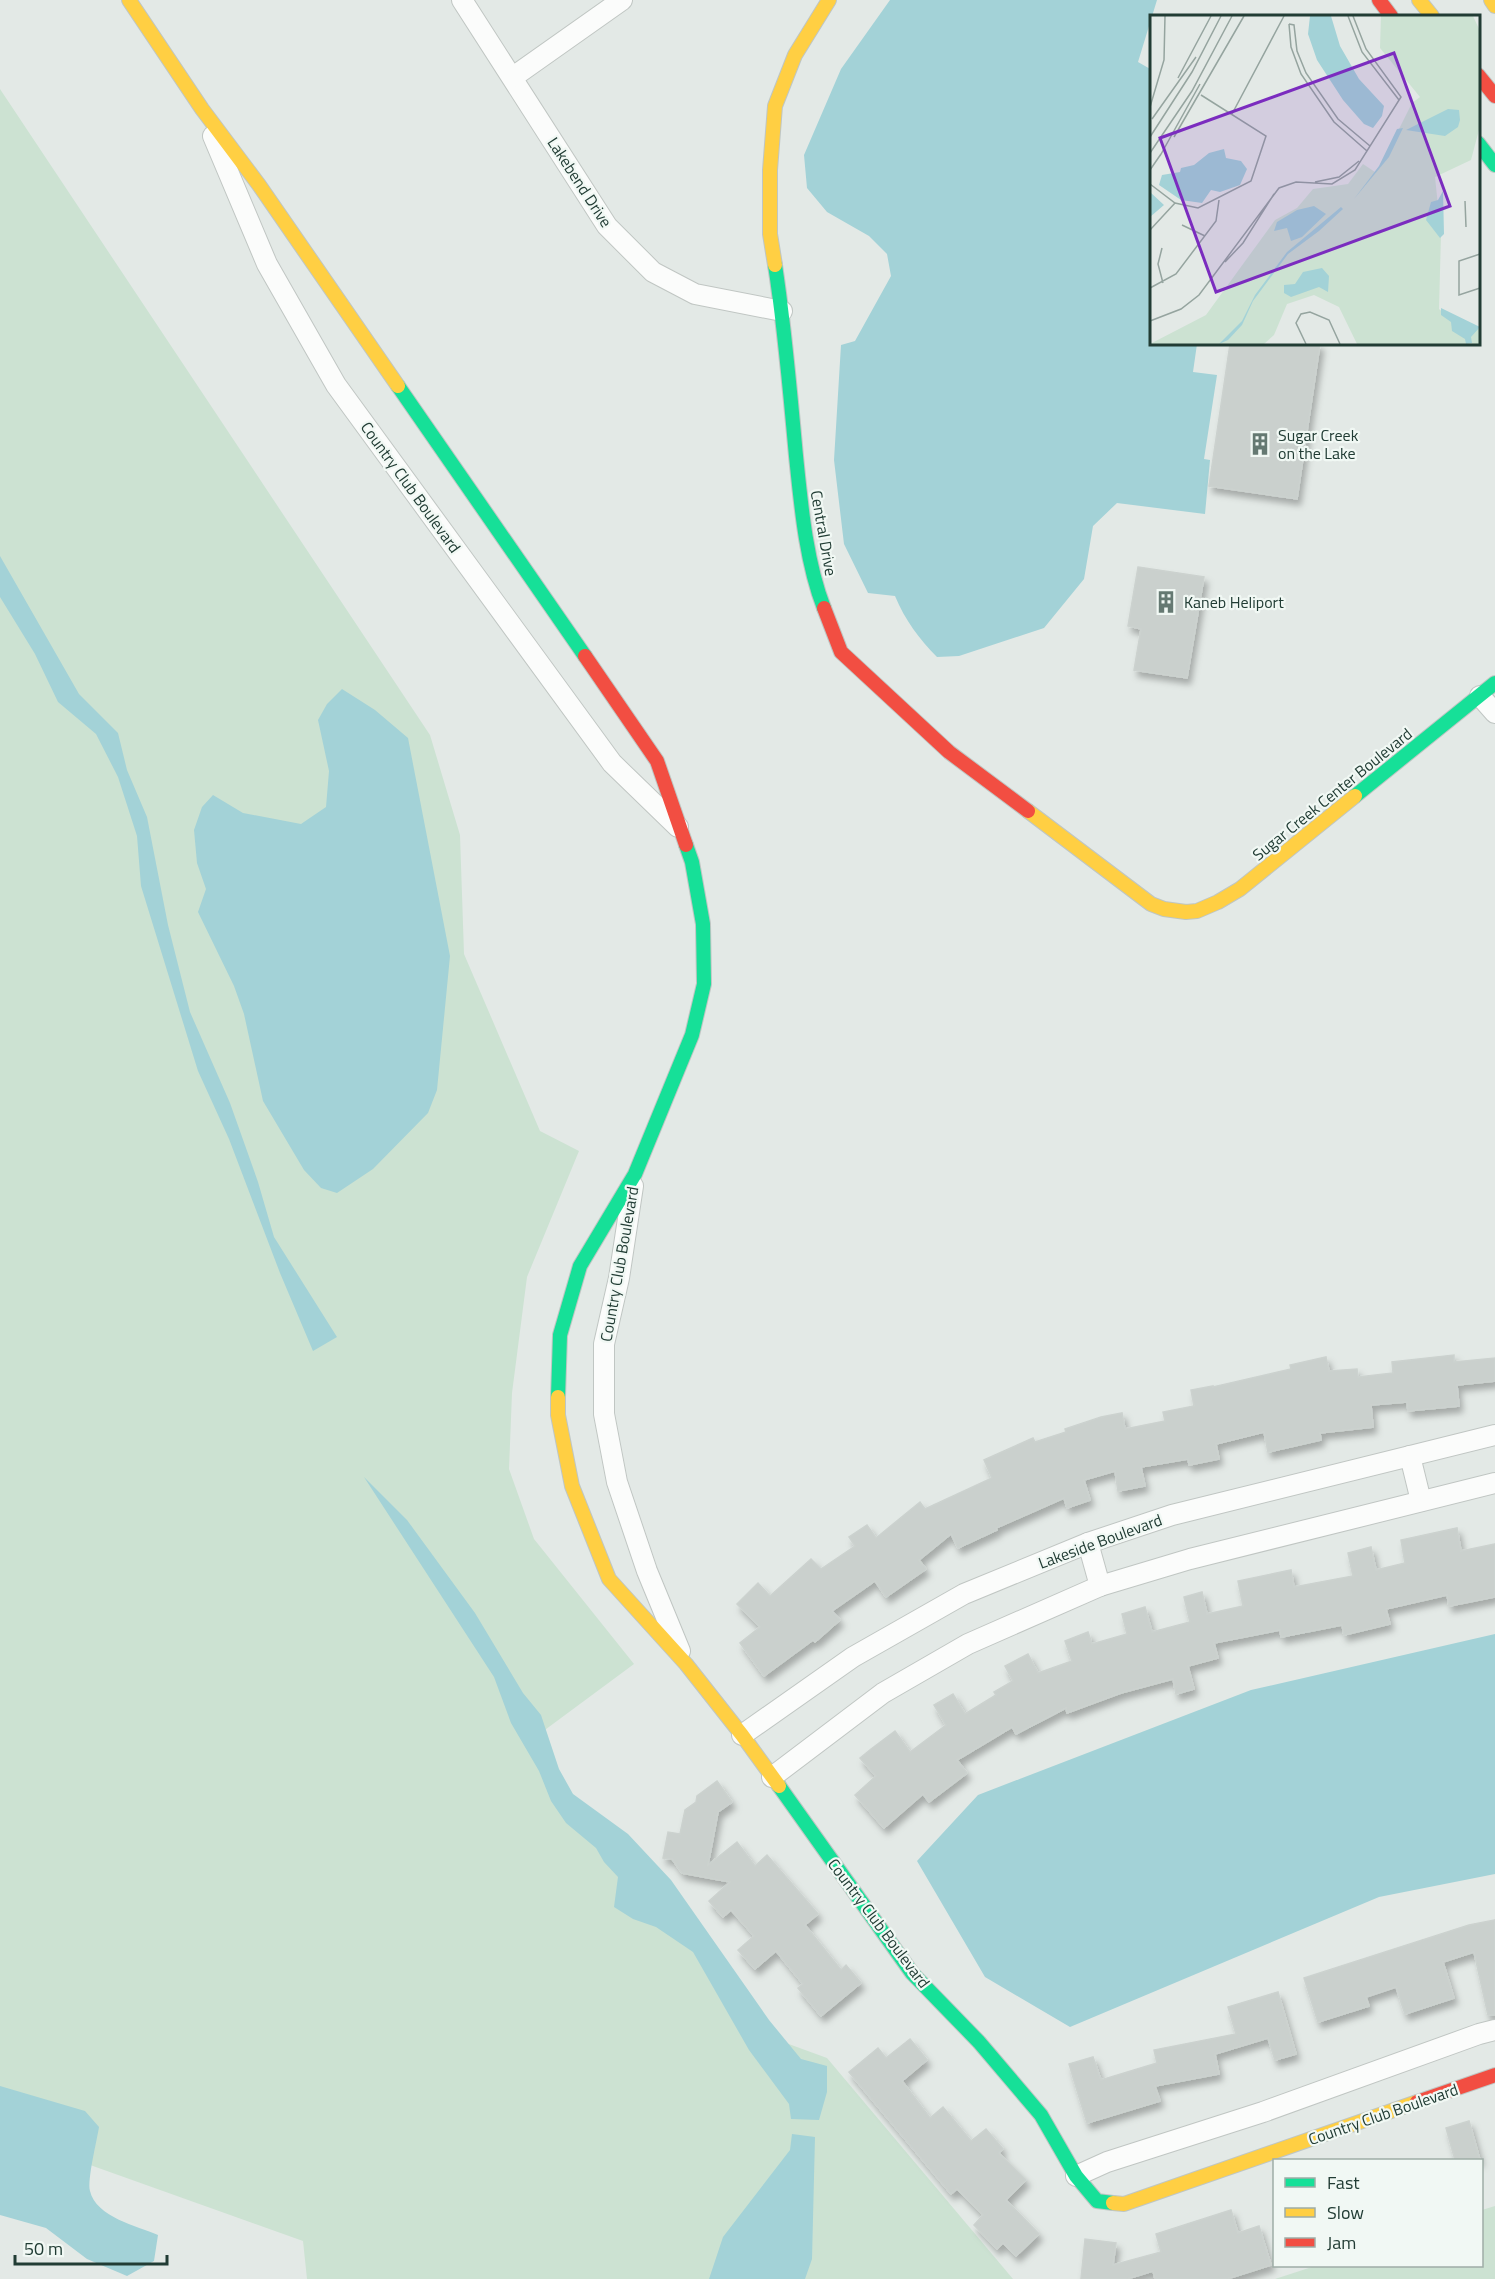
<svg xmlns="http://www.w3.org/2000/svg" width="1495" height="2279" viewBox="0 0 1495 2279" font-family="'Titillium Web',sans-serif">
  <defs>
    <filter id="shadow"><feDropShadow dx="3.5" dy="6" stdDeviation="3" flood-color="#0004"/></filter>
  </defs>
  <rect width="100%" height="100%" fill="#e3e9e6"/>
  <g fill="#cce2d2">
    <path d="M0 89 430 735 460 835 464 954 540 1131 579 1151 527 1277 512 1393 509 1469 534 1539 634 1664 534 1738 570 1809 775 2039 827 2058 1013 2279H307L303 2241 51 2151 0 2143Z"/>
    <path d="M1495 2206V2279H1275L1315 2266H1482V2210Z"/>
  </g>
  <g fill="#a3d2d7">
    <path d="M890 0H1157L1138 62 1152 70V344H1197L1193 372 1217 375 1204 459 1210 460 1205 514 1117 503 1093 526 1084 579 1044 628 959 656 937 657C919 639 905 620 895 596L868 593 844 544 834 460 841 345 855 341 891 276 887 254 869 236 827 212 807 188 804 155 841 69Z"/>
    <path d="M0 556 79 694 118 733 127 770 147 817 168 925 190 1012 230 1103 258 1182 274 1237 337 1337 313 1351 280 1273 229 1139 198 1071 141 886 137 836 118 777 96 734 58 702 35 654 0 597Z"/>
    <path d="M342 689 375 710 408 738 450 956 437 1090 428 1113 373 1169 337 1193 321 1188 304 1170 263 1101 244 1014 234 986 198 912 206 889 197 863 194 830 202 807 213 795 243 813 301 824 326 807 329 771 318 720 327 704Z"/>
    <path d="M364 1477 407 1520 475 1613 523 1693 541 1715 559 1769 573 1794 628 1834 671 1880 769 2020 801 2059 827 2066V2092L819 2120 791 2119 789 2104 749 2050 693 1952 656 1927 633 1919 614 1907 618 1877 604 1862 596 1848 566 1823 551 1801 539 1771 511 1723 494 1677Z"/>
    <path d="M1495 1634V1874L1379 1897 1070 2027 985 1977 917 1861 978 1795 1251 1690Z"/>
    <path d="M0 2086 85 2111 99 2127C97 2140 87 2180 90 2191 96 2217 137 2226 158 2235L154 2261 127 2276 87 2259 46 2228 0 2215Z"/>
    <path d="M792 2134 815 2137 812 2259 805 2279H709L723 2237 790 2150Z"/>
  </g>
  <g fill="#cad0cd" stroke="#ccd2cf" stroke-width="1.5" filter="url(#shadow)">
    <path d="M1230 344H1320L1297 499 1209 486Z"/>
    <path d="M1138 567 1204 577 1187 678 1134 670 1141 629 1128 626Z"/>
    <path d="M1454 1355V1362L1495 1358V1381L1457 1385 1459 1406 1408 1411 1407 1402 1371 1405 1373 1427 1320 1433 1321 1440 1268 1452 1264 1432 1216 1444 1219 1459 1189 1465 1188 1459 1141 1467 1145 1486 1118 1491 1115 1471 1084 1480 1090 1500 1067 1508 1064 1498 996 1528 997 1530 958 1548 951 1534 919 1560 926 1569 886 1597 875 1581 832 1611 840 1620 815 1642 813 1640 764 1676 740 1643 760 1627 737 1604 758 1583 770 1596 811 1559 821 1569 855 1546 849 1537 867 1525 876 1538 920 1502 925 1509 992 1478 984 1460 1033 1438 1035 1442 1066 1432 1065 1429 1101 1417 1122 1413 1125 1429 1165 1421 1163 1412 1194 1406 1191 1390 1213 1386V1387L1291 1369 1290 1365 1326 1357 1329 1371 1357 1369 1358 1377 1393 1373 1392 1362Z"/>
    <path d="M1457 1528 1461 1551 1495 1544V1597L1449 1606 1447 1595 1386 1609 1390 1624 1344 1635 1342 1625 1281 1637 1280 1630 1214 1643 1218 1658 1188 1666 1194 1689 1176 1694 1173 1679 1121 1693 1067 1713 1066 1708 1016 1734 1012 1727 957 1760 967 1773 929 1802 923 1794 884 1828 855 1795 876 1776 860 1758 871 1749 895 1731 910 1752 946 1725 934 1705 953 1694 965 1714 996 1695 994 1692 1013 1681 1005 1666 1028 1654 1038 1673 1072 1661 1065 1641 1088 1632 1092 1644 1127 1634 1122 1614 1145 1607 1152 1632 1190 1622 1184 1597 1202 1592 1207 1614 1243 1606 1238 1581 1291 1570 1294 1587 1353 1576 1348 1553 1371 1547 1376 1570 1405 1563 1401 1540Z"/>
    <path d="M717 1781 732 1802 718 1812 708 1865 737 1842 755 1866 767 1855 818 1914 805 1925 841 1970 846 1965 861 1983 821 2016 798 1988 803 1984 776 1951 755 1969 738 1950 754 1936 731 1910 723 1917 709 1901 730 1882 682 1873 672 1859 663 1858 668 1832 680 1834 685 1810 696 1802 697 1796Z"/>
    <path d="M1495 1920V2015H1488L1474 1952 1443 1962 1454 1998 1405 2014 1396 1987 1366 1997 1369 2006 1318 2022 1304 1978 1469 1925Z"/>
    <path d="M1278 1992 1296 2054 1275 2060 1268 2038 1215 2054 1219 2074 1155 2086 1160 2101 1087 2123 1069 2064 1093 2057 1101 2080 1157 2063 1154 2050 1236 2034 1228 2007Z"/>
    <path d="M910 2039 927 2060 902 2081 930 2118 943 2107 971 2141 986 2129 1003 2149 999 2153 1026 2180 1006 2200 1039 2234 1016 2256 1003 2243 997 2249 974 2225 983 2215 957 2189 951 2194 849 2072 878 2048 886 2058Z"/>
    <path d="M1469 2121 1480 2160H1455L1446 2128Z"/>
    <path d="M1231 2210 1238 2233 1259 2226 1271 2265 1227 2279H1155L1153 2271 1127 2279H1081L1085 2239 1116 2243 1113 2265 1161 2252 1156 2234Z"/>
  </g>
  <g fill="none" stroke-linecap="round" stroke-linejoin="round">
    <g stroke="#c0c6c3" stroke-width="22">
      <g id="street">
        <path d="M462 0 607 226 653 272 695 294 782 311"/>
        <path d="M513 77 622 0"/>
        <path d="M213 136 267 264 336 385 612 763 678 827"/>
        <path d="M1480 696 1495 713"/>
        <path d="M633 1186 619 1278 604 1344V1414L617 1482 647 1571 680 1651"/>
        <path d="M1410 1456 1421 1501"/>
        <path d="M1088 1543 1100 1586"/>
        <path d="M742 1735 853 1657 964 1594 1088 1543 1172 1515 1495 1435"/>
        <path d="M772 1777 883 1693 968 1644 1100 1586 1190 1559 1495 1483"/>
        <path d="M1076 2176 1107 2162 1263 2112 1479 2034 1495 2030"/>
      </g>
    </g>
    <g stroke="#bfc6c3" stroke-width="16">
      <g id="fast">
        <path d="M1478 143 1495 165"/>
        <path d="M775 265C785 329 790 392 796 456 801 505 806 562 824 608"/>
        <path d="M398 386 585 656"/>
        <path d="M1355 796 1495 683"/>
        <path d="M558 1397 560 1335 580 1266 635 1174 692 1035 704 984 703 924 692 862 686 845"/>
        <path d="M779 1786 912 1973 979 2042 1041 2115 1076 2176 1097 2201 1113 2203"/>
      </g>
    </g>
    <g stroke="#bfc6c3" stroke-width="16">
      <g id="slow">
        <path d="M129 0 202 109 259 185 398 386"/>
        <path d="M1419 0 1432 16"/>
        <path d="M1491 0 1495 6"/>
        <path d="M775 265 770 234V170L775 106 795 55 829 0"/>
        <path d="M1028 811 1151 904 1164 909 1186 912 1197 911 1218 902 1240 889 1355 796"/>
        <path d="M558 1397V1415L572 1486 609 1579 686 1664 742 1735 779 1786"/>
        <path d="M1113 2203 1124 2204 1417 2102"/>
      </g>
    </g>
    <g stroke="#bfc6c3" stroke-width="16">
      <g id="jam">
        <path d="M1379 0 1391 16"/>
        <path d="M1478 75 1495 96"/>
        <path d="M824 608 841 652 949 752 1028 811"/>
        <path d="M585 656 657 761 686 845"/>
        <path d="M1417 2102 1495 2075"/>
      </g>
    </g>
    <use href="#street" stroke="#fbfcfb" stroke-width="20"/>
    <use href="#fast" stroke="#16e098" stroke-width="14"/>
    <use href="#slow" stroke="#ffcf43" stroke-width="14"/>
    <use href="#jam" stroke="#f24e42" stroke-width="14"/>
  </g>
  <defs>
    <g id="building-bare" transform="scale(1.8)"><path d="M-4-6H4V6H1V3H-1V6H-4ZM-2.5-4.3h1.7v1.8h-1.7ZM.8-4.3h1.7v1.8H.8ZM-2.5-1h1.7V.8h-1.7ZM.8-1h1.7V.8H.8Z" fill="#657972" stroke="#f1f8f4" stroke-width="2.5" paint-order="stroke"/></g>
  </defs>
  <g fill-rule="evenodd">
    <use href="#building-bare" x="1260" y="444"/>
    <use href="#building-bare" x="1166" y="602"/>
  </g>
  <g text-anchor="middle" dominant-baseline="central" stroke-width="4.5" stroke-linejoin="round" paint-order="stroke">
    <g font-size="16" fill="#213c34" stroke="#f1f8f4">
      <text transform="translate(580 182) rotate(57)">Lakebend Drive</text>
      <text transform="translate(411 487) rotate(54)">Country Club Boulevard</text>
      <text transform="translate(824 533) rotate(80)">Central Drive</text>
      <text transform="translate(1332 794) rotate(-39)">Sugar Creek Center Boulevard</text>
      <text transform="translate(619 1264) rotate(-80)">Country Club Boulevard</text>
      <text transform="translate(1100 1541) rotate(-20)">Lakeside Boulevard</text>
      <text transform="translate(879 1923) rotate(53)">Country Club Boulevard</text>
      <text transform="translate(1383 2114) rotate(-19)">Country Club Boulevard</text>
    </g>
    <g font-size="16" fill="#213c34" stroke="#f1f8f4" text-anchor="start">
      <text x="1278" y="435">Sugar Creek<tspan x="1278" dy="18">on the Lake</tspan></text>
      <text x="1184" y="602">Kaneb Heliport</text>
    </g>
  </g>
  <g transform="translate(1150 15)">
    <rect width="330" height="330" fill="#e3e9e6"/>
    <path d="M231 1H323L330 16V111L321 145 285 162 291 219 289 294 308 310 330 314V329H207L189 292 164 280 137 289 124 320 114 329H0L56 300 125 205 147 193 163 174 198 169 213 149 225 157 231 150 262 88 270 82 230 33Z" fill="#cce2d2"/>
    <path d="M160 1H181L190 31 209 64 234 91 232 101 223 113 214 109 193 85 167 45 158 19ZM298 94 309 95 310 105 308 112 295 121 256 115ZM253 113 239 142 204 184 229 151 247 114ZM74 134 76 143 91 146 97 154 90 170 70 177 61 175 52 188 31 185 9 170 12 160 30 157 31 153 44 150 59 138ZM293 176 294 219 290 223 276 205 281 187 288 185ZM0 177 14 190 0 202ZM164 191 176 199 152 222 141 226 137 213 124 216 127 207 147 195ZM191 192 193 194 169 216 138 239 103 286 92 310 78 325 69 329 92 306 105 280 137 237ZM172 253 179 261 178 277 169 272 141 282 134 278V270L145 269 153 257ZM291 293 330 312 321 322 322 328 316 329 315 324 302 316 301 307 291 300Z" fill="#a3d2d7"/>
    <path fill="none" stroke="#95a49f" stroke-width="1.5" d="M198 1 212 37 249 85M139 9 141 32 151 59 184 107 217 136M139 9 144 10 147 36 156 58 188 104 220 131M28 63 61 1M0 92 14 45 15 1M82 99 134 1M2 104 46 42M0 122 42 57 71 1M24 122 94 1M0 138 42 76 82 1M10 141 50 69M0 155 11 139M165 167 189 162 209 146M0 169 25 188 48 193 101 166 116 121 51 80M315 186 316 212M32 210 55 221M0 215 25 188M12 233 8 249 13 268M330 239 309 246V280L330 273M75 247 93 228 124 179M0 273 26 259 66 206 69 185M0 306 31 294 49 280 129 173 146 167 182 169 205 155 251 82 216 34 203 1M156 329 146 308 151 299 160 297 179 305 190 329"/>
    <path fill="#7b2cbf" fill-opacity="0.15" stroke="#7b2cbf" stroke-width="3" d="M244 38 300 191 66 277 10 123Z"/>
    <rect width="330" height="330" fill="none" stroke="#213c34" stroke-width="3"/>
  </g>
  <rect x="1273" y="2159" width="210" height="108" fill="#f1f8f4" stroke="#9eada7" stroke-width="1.5"/>
  <rect x="1285" y="2178" width="30" height="9" fill="#16e098" stroke="#9eada7" stroke-width="1.5"/>
  <text x="1327" y="2189" font-size="18" fill="#213c34">Fast</text>
  <rect x="1285" y="2208" width="30" height="9" fill="#ffcf43" stroke="#9eada7" stroke-width="1.5"/>
  <text x="1327" y="2219" font-size="18" fill="#213c34">Slow</text>
  <rect x="1285" y="2238" width="30" height="9" fill="#f24e42" stroke="#9eada7" stroke-width="1.5"/>
  <text x="1327" y="2249" font-size="18" fill="#213c34">Jam</text>
  <path d="M15 2255v9h152v-9" fill="none" stroke="#213c34" stroke-width="3"/>
  <text x="24" y="2255" font-size="18" fill="#213c34" stroke="#f1f8f4" stroke-width="4.5" paint-order="stroke">50 m</text>
</svg>
